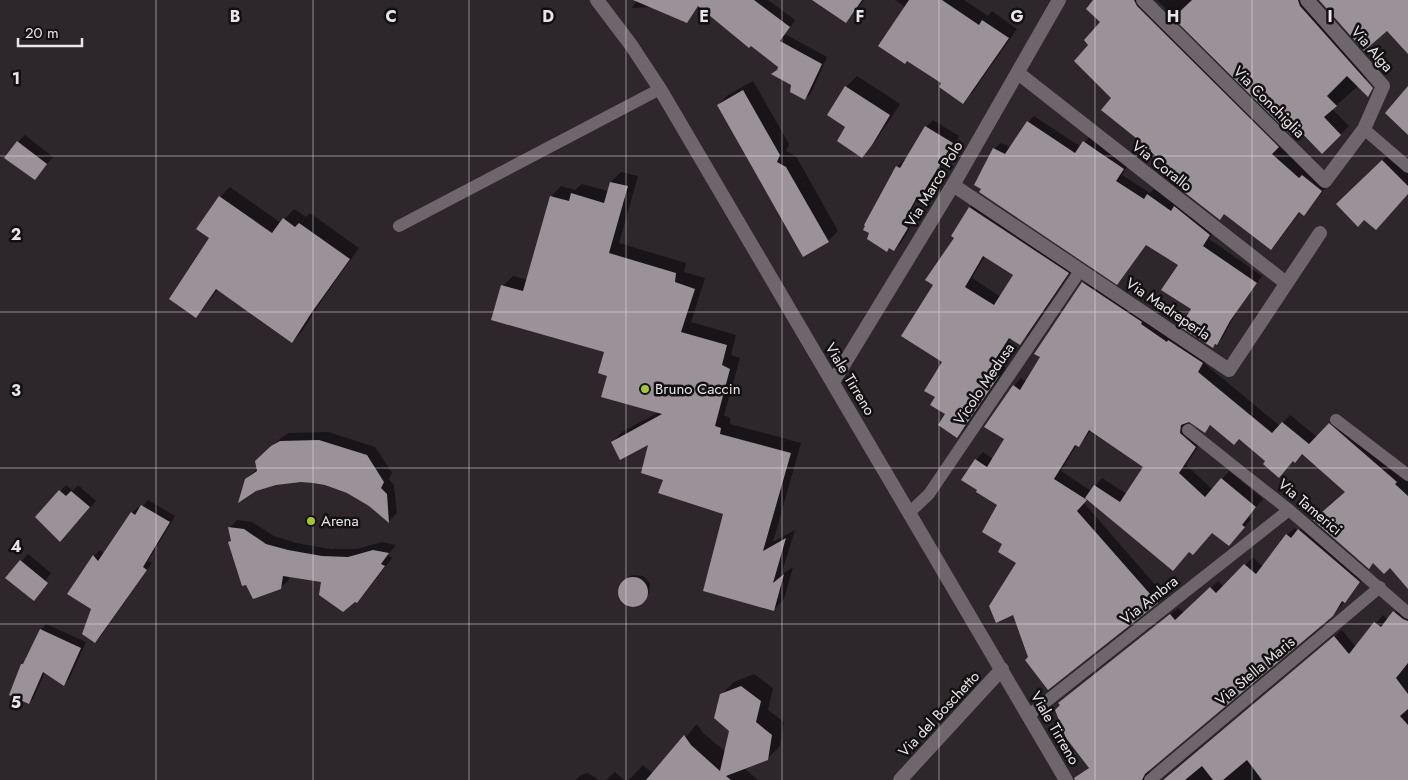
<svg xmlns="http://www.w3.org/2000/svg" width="1408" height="780" viewBox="0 0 1408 780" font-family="Jost,sans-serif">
  <rect width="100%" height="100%" fill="#2d262b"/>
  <g fill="#0007" fill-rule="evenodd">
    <path d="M637 0H768L795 20 785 34 827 57 811 93 805 99 792 84 773 74 780 67 699 5 686 22 651 7 632 8Z"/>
    <path d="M824 0H864L846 22Z"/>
    <path d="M895 0H964L988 16 992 11 1017 29 972 93 962 102 943 83 905 7Z"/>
    <path d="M1095 0H1147L1330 182 1312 205 1304 214 1300 212 1279 240 1271 249 1190 185 1113 98 1090 45 1102 22Z"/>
    <path d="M1157 0H1311L1374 72 1332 109 1349 126 1322 153 1298 127 1291 133Z"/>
    <path d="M857 76 900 104 872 146 861 156 846 126 829 115 846 87Z"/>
    <path d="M753 81 789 144 786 151 796 156 838 231 828 241 718 105 728 95Z"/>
    <path d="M1034 116 1081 147 1090 136 1129 163 1122 175 1150 193 1154 189 1216 228 1209 239 1262 276 1236 313 1223 337 1217 344 1212 347 1179 265 1147 244 1117 283 994 149 1001 143 1010 147 1028 122Z"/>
    <path d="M933 120 959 136 927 190 919 196 908 217 914 221 901 243 894 250 897 167 904 160 906 161 926 127Z"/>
    <path d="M25 135 53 157 34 179 18 142Z"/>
    <path d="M1389 154 1408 173V193L1364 219 1338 204Z"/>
    <path d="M621 172 638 176 619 243 686 263 684 272 705 278 691 322 736 335 731 355 740 358 724 415 730 418V424L801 443 773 542 795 530 781 575 793 567 784 599 773 610 725 514 664 479 650 442H612L622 432 659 412 608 375 606 351 503 286 513 276 528 280 551 197 561 186 575 190 582 184 608 191 611 182Z"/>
    <path d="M230 187 281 223 294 209 306 217 310 213 359 248 322 300 302 331 292 341 218 289 205 306 195 316 220 197Z"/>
    <path d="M979 199 1076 264 1028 335 1020 343 1011 338 996 361 1006 368 965 428 957 436 936 397 944 362 935 285 956 238 953 235 970 207ZM985 256 1015 275 1001 297 972 278Z"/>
    <path d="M1091 276 1210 355 1205 364 1280 426 1290 415 1317 437 1337 417 1408 482V587L1346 492 1303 453 1295 461H1267L1240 438 1212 425 1205 431 1188 420 1187 425 1203 439 1186 465 1213 490 1229 471 1263 499 1248 517 1251 519 1236 537 1213 531 1190 551 1173 569 1088 499 1084 503 1164 595 1157 602 1030 657 1018 563 1004 544 999 505 976 460 983 452 993 459 1005 439 1014 386 1021 378 1026 382 1083 283ZM1091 430 1145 466 1127 494 1102 478 1091 491 1061 471 1077 444 1079 446Z"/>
    <path d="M328 432 375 447 392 473 389 479 394 485 397 513 389 521 370 505 348 492 325 484 314 482 246 479 258 468 265 453 281 438 289 433Z"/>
    <path d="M66 485 73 491 78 485 96 501 66 534 37 517Z"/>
    <path d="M148 500 175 516 148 561 152 563 101 636 95 642 92 609 94 556 100 550 104 554 132 513 138 507 140 509Z"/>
    <path d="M237 520 252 522 274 536 296 543 330 549H357L382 542 396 545 388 555 392 558 365 593 357 602 323 581 289 576V580L280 588 232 540 229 528Z"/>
    <path d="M1307 522 1366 574 1352 594 1332 615 1149 769 1151 777 1154 780H1085L1081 775 1089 767 1059 703 1178 608 1184 613 1218 581 1224 587 1253 557 1263 567 1287 535 1294 528 1299 531Z"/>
    <path d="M28 554 51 573 38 590 7 578Z"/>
    <path d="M634 575 643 576 650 583 649 593 639 604 635 606 626 604 620 597V588L629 576Z"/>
    <path d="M1402 605 1408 609V780H1162L1342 630 1356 647 1383 615 1388 620Z"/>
    <path d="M46 624 86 642 69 679 64 684 45 672 34 697 29 703 25 662 41 630Z"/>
    <path d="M754 674 773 688 768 710 784 722 780 746 767 759 744 768 758 780H629L643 765 653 774 697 724 703 733 726 752 731 731 721 695 734 682Z"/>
    <path d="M615 772 624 780H606Z"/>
    <path d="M588 773 599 780H576L581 775Z"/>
  </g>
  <g fill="#9b9299" fill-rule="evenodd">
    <path d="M633 0H754L790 27 780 41 822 64 805 100 790 92 791 85 771 74 777 70 778 67 751 46 749 48 698 6 687 23Z"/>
    <path d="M812 0H862L846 23Z"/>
    <path d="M909 0H942L979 25 982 20 1009 38 963 104 939 87 941 83 907 61 905 64 878 46Z"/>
    <path d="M1093 0H1134L1137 6 1279 147 1272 154 1299 178 1302 175 1322 191 1304 216 1299 212 1271 250 1224 214 1220 220 1184 192 1188 185 1151 152V150L1101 110 1111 98 1074 61 1088 45 1084 40 1100 22 1086 9Z"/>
    <path d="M1192 0H1298L1300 6 1373 88 1368 97 1347 76 1327 96 1337 106 1324 117 1341 135 1322 154 1298 129 1291 135 1173 18Z"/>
    <path d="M1319 0H1408V54L1387 31 1364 51Z"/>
    <path d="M845 86 890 115 872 145 862 158 837 141 845 127 827 115Z"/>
    <path d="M1408 86V135L1385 113Z"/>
    <path d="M743 90 780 155 777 162 786 167 829 242 803 257 717 105Z"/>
    <path d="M1027 121 1075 153 1083 141 1096 150 1124 169 1116 181 1144 199 1147 194 1171 211 1174 206 1210 235 1203 246 1257 283 1230 321 1217 345 1215 344 1213 348 1180 327 1191 309 1161 290 1178 265 1146 245 1117 285 979 192 981 189 974 185 993 148 1005 154Z"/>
    <path d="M925 126 953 143 920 198 917 197 902 224 908 228 894 251 889 248 887 252 867 239 869 233 863 230 865 226 864 225 896 166 900 168Z"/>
    <path d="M17 141 47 164 35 180 4 158Z"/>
    <path d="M1382 160 1408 186V194L1376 230 1364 220 1358 227 1336 204Z"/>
    <path d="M610 182 628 186 609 253 676 273 675 282 695 289 681 332 727 345 722 365 730 369 715 426 721 428 720 434 791 453 763 551 786 538 773 583 784 574 774 611 703 591 723 514 658 493 663 480 641 473 648 445 620 460 611 442 662 414 601 397 607 376 598 373 604 352 491 320 501 285 523 291 550 196 569 201 571 193 604 203Z"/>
    <path d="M219 196 272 233 283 218 295 227 299 223 350 259 312 312 292 343 216 289 196 318 169 299 209 238 196 229Z"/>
    <path d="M969 207 1069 273 1020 345 1009 338 989 370 999 376 957 438 938 425 945 414 930 405 935 397 924 391 942 362 901 336 933 285 925 280 954 238 951 236ZM983 256 1013 275 994 305 965 287Z"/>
    <path d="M1082 282 1142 322 1141 324 1167 342 1168 340 1203 363 1198 372 1272 433 1282 422 1309 444 1329 423 1397 482 1395 484 1408 496V589L1390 568 1384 574 1373 563 1369 569 1313 520 1345 492 1302 454 1295 463 1293 461 1279 478 1263 464 1265 461 1239 439 1234 445 1210 425 1205 433 1189 422 1181 425 1180 433 1196 447 1179 473 1205 497 1221 478 1256 507 1242 525 1245 527 1229 546 1212 533 1193 555 1189 552 1173 571 1085 498 1094 485 1120 502 1143 467 1089 430 1079 447 1075 445 1054 479 1087 500 1077 511 1158 603 1048 690 1025 660 1028 657 1013 615 996 623 989 606 1016 563 998 552 1002 544 982 532 997 505 976 492 977 490 961 480 975 459 987 467 1004 439 984 427 1013 385 1020 390 1040 357 1034 354Z"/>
    <path d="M319 440 367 455 384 482 381 488 387 494 389 523 369 506 347 493 325 485 313 483 301 482 276 485 256 491 238 503 245 479 257 471 255 461 271 446 280 441Z"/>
    <path d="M59 490 66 496 71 491 90 507 60 542 35 517Z"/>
    <path d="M141 505 170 522 143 567 147 570 95 643 82 634 91 609 67 594 93 555 98 561 131 512 135 515Z"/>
    <path d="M228 527 244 529 266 544 288 550 322 556 348 557 373 550 389 553 381 564 385 566 357 603 355 602 343 612 319 595 321 582 283 576 281 589 253 599 246 585 242 586 228 542 231 541Z"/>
    <path d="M1298 529 1360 582 1345 603 1342 601 1333 616 1145 774 1142 780H1075L1074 778 1089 768 1066 738 1055 710 1060 705 1058 703 1170 614 1175 620 1210 587 1216 593 1244 564 1256 574 1286 534 1291 538Z"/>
    <path d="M20 560 48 583 34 601 5 578Z"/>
    <circle cx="633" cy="592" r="15"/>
    <path d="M1393 611 1403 619 1408 621V663L1396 678 1408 694V709L1400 716 1408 725V780H1262L1247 760 1223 780H1213L1202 766 1185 780H1163L1334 636 1349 654 1374 622 1381 627Z"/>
    <path d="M40 629 81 648 64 686 43 672 29 704 9 695 21 664H23Z"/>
    <path d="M741 686 761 701 756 722 772 735 768 760 726 776 731 780H646L684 735 691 745 720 771 729 731 714 718 720 694Z"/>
  </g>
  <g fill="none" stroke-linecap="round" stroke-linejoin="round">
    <g stroke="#6e666c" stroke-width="12">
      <path d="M1364 129 1408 167"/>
      <path d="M399 226 660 89"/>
      <path d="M1336 420 1408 475"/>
      <path d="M1188 430 1289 510 1408 613"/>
      <path d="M910 512 929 494 1080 271"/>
      <path d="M1029 715 1289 510"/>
      <path d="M1150 780 1380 587"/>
    </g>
    <g stroke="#6e666c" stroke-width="14">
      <path d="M597 0 631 45 660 89 1066 780"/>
      <path d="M1143 0 1325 181 1364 129 1383 86 1307 0"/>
      <path d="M1018 73 1286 283"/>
      <path d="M953 185 1229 370 1320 233"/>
      <path d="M833 382 953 185 1059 0"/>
      <path d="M900 780 1002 669"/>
    </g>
  </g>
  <path fill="none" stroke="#e8e4e7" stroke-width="1" stroke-opacity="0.55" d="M156 0V780M313 0V780M469 0V780M626 0V780M782 0V780M939 0V780M1095 0V780M1252 0V780M0 156H1408M0 312H1408M0 468H1408M0 624H1408"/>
  <g fill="#a1c929" stroke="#131012" stroke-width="2">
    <circle cx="645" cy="389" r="5"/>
    <circle cx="311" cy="521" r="5"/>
  </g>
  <g text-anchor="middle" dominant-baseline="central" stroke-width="5" stroke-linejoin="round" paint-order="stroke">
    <g font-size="15" fill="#e8e4e7" stroke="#131012">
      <text transform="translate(1372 49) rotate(49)">Via Alga</text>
      <text transform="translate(1269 102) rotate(45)">Via Conchiglia</text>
      <text transform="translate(1162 166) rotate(38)">Via Corallo</text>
      <text transform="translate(934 184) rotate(-59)">Via Marco Polo</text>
      <text transform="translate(1168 309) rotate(34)">Via Madreperla</text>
      <text transform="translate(850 379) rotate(59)">Viale Tirreno</text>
      <text transform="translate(984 384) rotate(-56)">Vicolo Medusa</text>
      <text transform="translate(1310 507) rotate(40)">Via Tamerici</text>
      <text transform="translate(1149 600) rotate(-38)">Via Ambra</text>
      <text transform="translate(1255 671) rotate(-40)">Via Stella Maris</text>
      <text transform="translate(939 714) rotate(-47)">Via del Boschetto</text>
      <text transform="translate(1055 728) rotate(60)">Viale Tirreno</text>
    </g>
    <g font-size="15" fill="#e8e4e7" stroke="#131012" text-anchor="start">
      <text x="655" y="389">Bruno Caccin</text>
      <text x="321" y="521">Arena</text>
    </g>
  </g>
  <g font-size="16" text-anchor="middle" font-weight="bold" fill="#e8e4e7" stroke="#131012" stroke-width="5" stroke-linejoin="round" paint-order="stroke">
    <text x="235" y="22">B</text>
    <text x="391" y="22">C</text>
    <text x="548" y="22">D</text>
    <text x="704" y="22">E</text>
    <text x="860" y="22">F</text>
    <text x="1017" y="22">G</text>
    <text x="1173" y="22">H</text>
    <text x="1330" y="22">I</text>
    <text x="16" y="84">1</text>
    <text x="16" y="240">2</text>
    <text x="16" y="396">3</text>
    <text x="16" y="552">4</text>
    <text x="16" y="708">5</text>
  </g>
  <path d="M18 38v8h64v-8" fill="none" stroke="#e8e4e7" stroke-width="2.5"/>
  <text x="25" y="38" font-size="15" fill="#e8e4e7" stroke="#131012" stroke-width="4" paint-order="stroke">20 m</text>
</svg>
